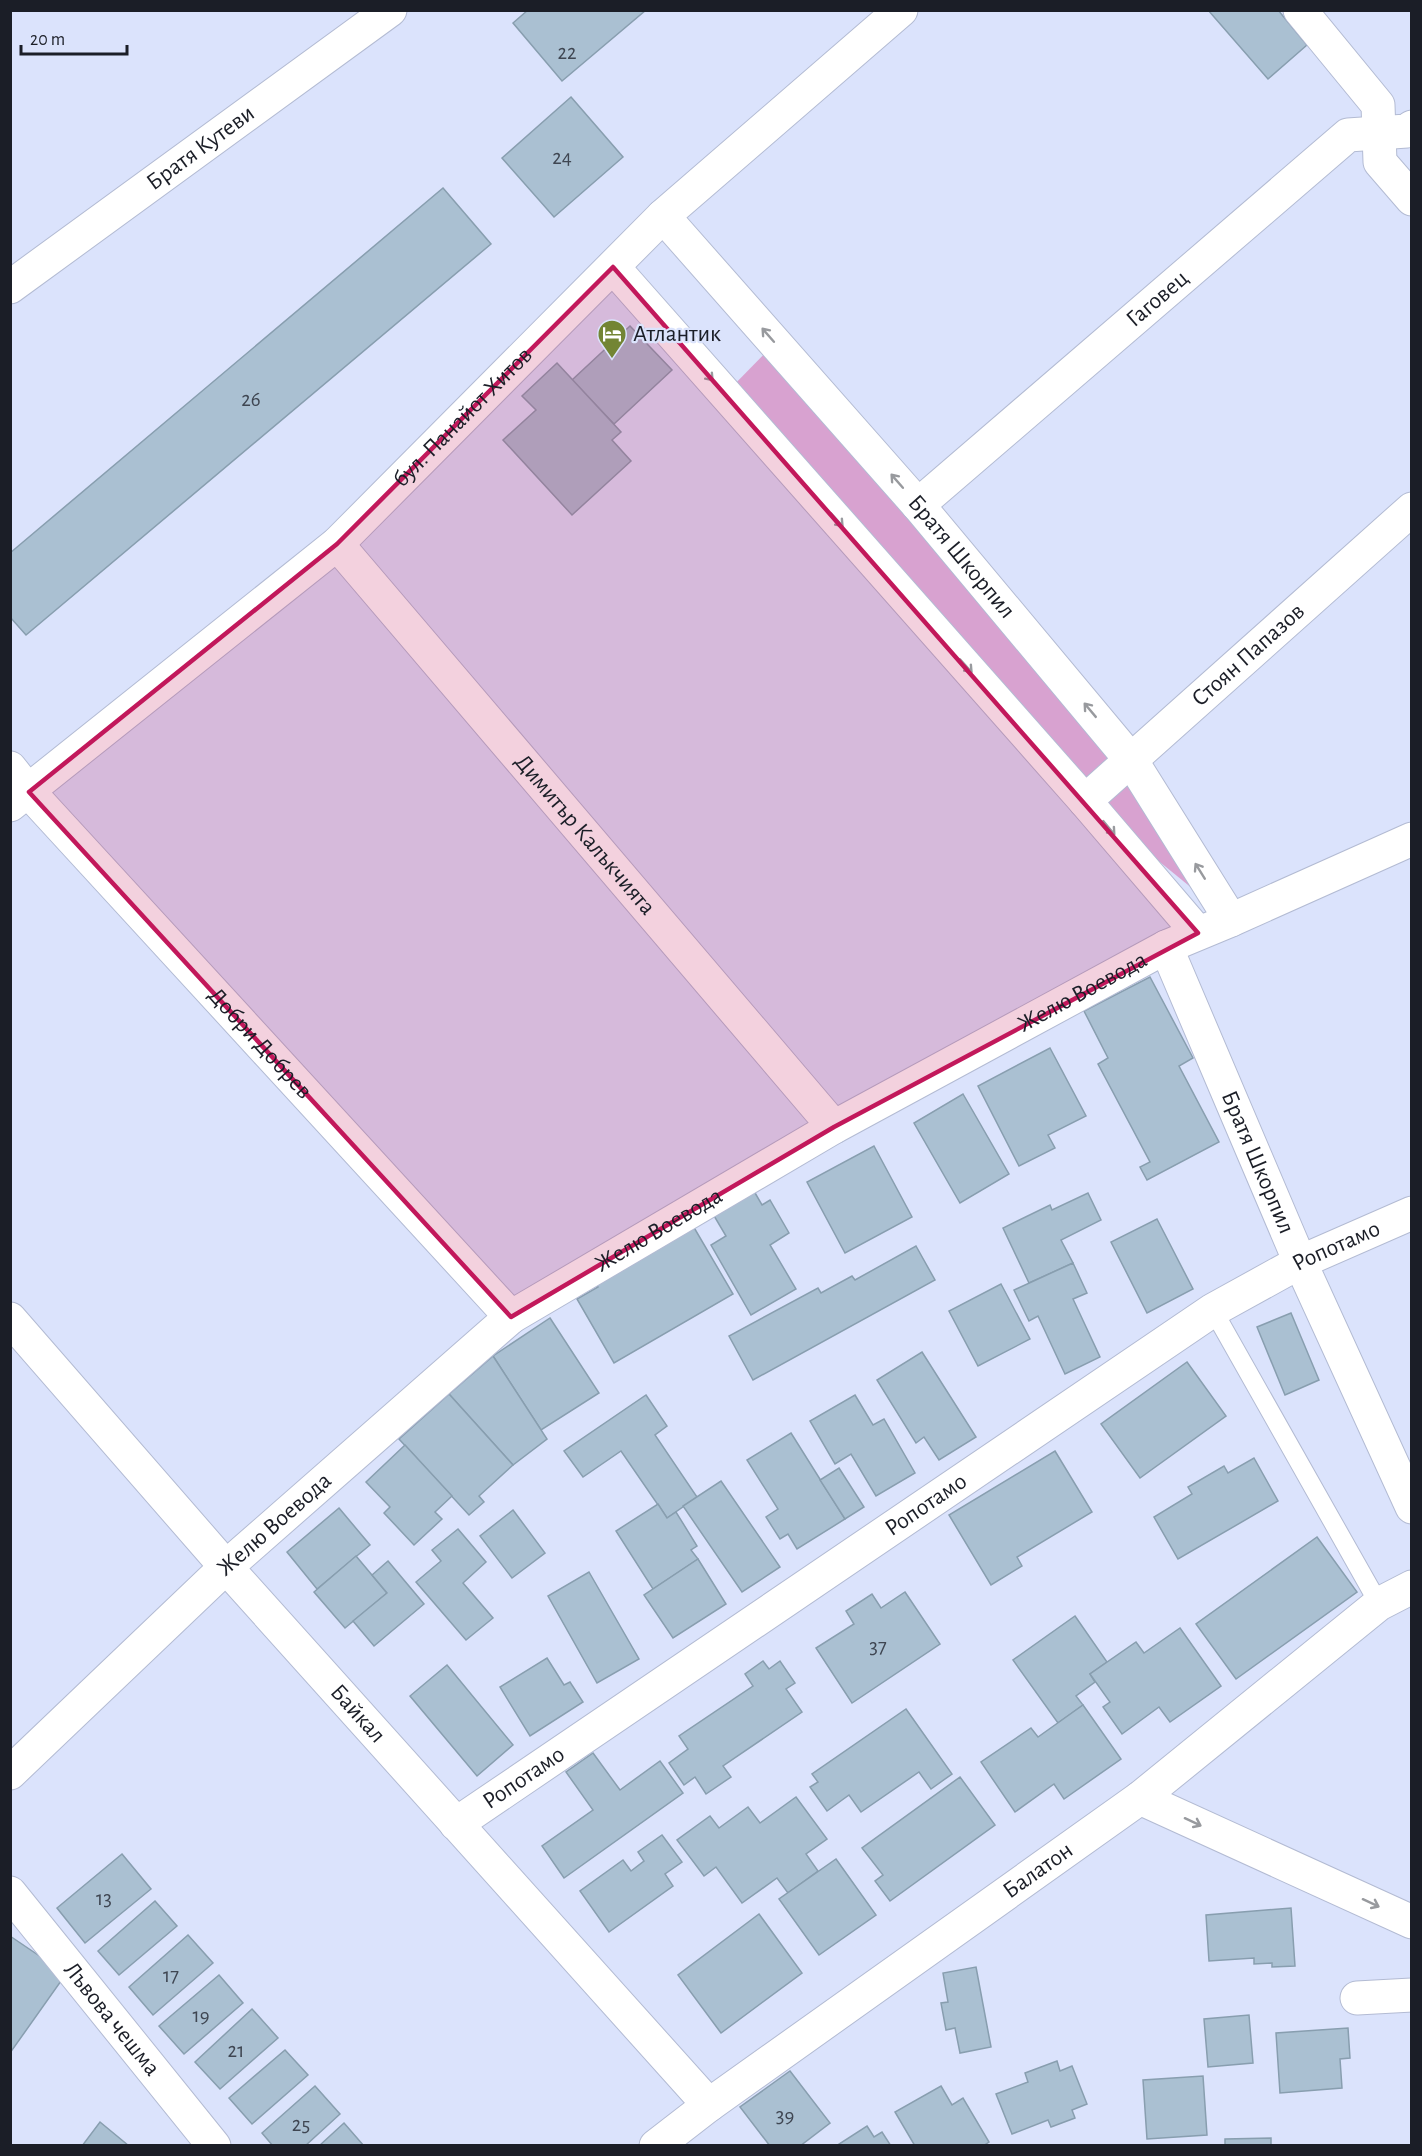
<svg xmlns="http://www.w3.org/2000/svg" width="1422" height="2156" viewBox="0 0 1422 2156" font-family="'Alegreya Sans',sans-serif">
  <rect width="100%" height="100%" fill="#dbe3fc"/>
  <path fill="#d8a2d0" d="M775 343 918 505 1231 920 1085 801 725 394Z"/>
  <g fill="#aac0d2" stroke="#889eaf" stroke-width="1.5">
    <path d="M528 10H646L562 81 513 23Z"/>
    <path d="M1208 10H1278L1307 45 1268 79Z"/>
    <path d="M571 97 623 157 554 217 502 158Z"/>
    <path d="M443 188 491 244 26 635 10 617V553Z"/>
    <path d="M630 326 672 370 614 424 572 380Z"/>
    <path d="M557 363 621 432 612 440 631 461 572 515 503 440 536 410 522 396Z"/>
    <path d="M1150 977 1193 1058 1179 1066 1219 1142 1147 1180 1140 1167 1150 1162 1098 1064 1108 1058 1084 1011Z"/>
    <path d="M1050 1048 1086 1116 1048 1135 1055 1148 1019 1166 978 1086Z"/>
    <path d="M963 1094 1009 1174 960 1203 914 1123Z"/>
    <path d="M874 1146 912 1217 845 1253 807 1182Z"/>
    <path d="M751 1186 762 1205 770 1200 789 1233 770 1245 796 1289 751 1315 711 1245 726 1236 710 1209Z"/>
    <path d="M1088 1193 1101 1220 1061 1240 1073 1263 1029 1283 1003 1228 1050 1205 1052 1210Z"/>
    <path d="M689 1219 733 1294 614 1363 577 1299 598 1287 591 1276Z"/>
    <path d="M1157 1219 1193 1289 1147 1313 1111 1242Z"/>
    <path d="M916 1246 935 1280 753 1380 729 1336 818 1288 821 1293 852 1276 855 1280Z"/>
    <path d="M1073 1263 1087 1293 1073 1299 1100 1357 1065 1374 1038 1316 1029 1321 1014 1290Z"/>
    <path d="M1001 1284 1030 1339 978 1366 949 1311Z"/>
    <path d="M1291 1313 1319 1380 1285 1395 1257 1327Z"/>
    <path d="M550 1318 599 1393 541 1430 493 1356Z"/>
    <path d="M922 1352 976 1437 939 1460 924 1437 916 1443 877 1380Z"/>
    <path d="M493 1356 547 1439 513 1465 449 1394Z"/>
    <path d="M1187 1362 1226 1416 1140 1478 1101 1424Z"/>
    <path d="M449 1394 513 1465 479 1496 484 1502 469 1515 399 1439Z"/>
    <path d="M646 1395 667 1426 655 1435 697 1497 667 1518 621 1451 583 1477 564 1451Z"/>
    <path d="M855 1395 873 1425 884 1419 915 1473 876 1496 851 1454 835 1464 810 1421Z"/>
    <path d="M791 1433 845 1519 797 1549 788 1534 780 1539 766 1517 778 1509 747 1460Z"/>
    <path d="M405 1445 452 1496 435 1512 442 1519 414 1545 384 1513 390 1507 366 1482Z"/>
    <path d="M1055 1451 1092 1512 1017 1557 1022 1566 991 1585 949 1515Z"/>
    <path d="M1254 1458 1278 1501 1178 1559 1154 1517 1192 1494 1188 1487 1224 1466 1228 1473Z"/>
    <path d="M839 1468 864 1507 845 1519 820 1480Z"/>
    <path d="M721 1481 780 1567 742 1592 683 1506Z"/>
    <path d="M658 1504 667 1518 676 1512 697 1546 691 1550 698 1559 653 1589 616 1531Z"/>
    <path d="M339 1508 370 1545 317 1589 287 1552Z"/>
    <path d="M513 1510 545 1553 512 1578 480 1536Z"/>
    <path d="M458 1529 486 1562 463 1583 493 1618 466 1640 416 1582 441 1561 432 1550Z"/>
    <path d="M1317 1537 1357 1592 1236 1679 1196 1624Z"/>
    <path d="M356 1556 387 1593 345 1628 314 1592Z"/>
    <path d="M698 1559 726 1604 673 1638 644 1595Z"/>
    <path d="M388 1561 424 1604 374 1646 353 1621 387 1593 372 1575Z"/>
    <path d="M589 1572 639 1659 597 1683 548 1596Z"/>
    <path d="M905 1592 940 1644 852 1703 816 1648 854 1624 846 1611 872 1594 881 1608Z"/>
    <path d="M1075 1616 1107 1662 1090 1674 1095 1682 1076 1696 1083 1705 1058 1723 1013 1660Z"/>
    <path d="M1180 1628 1221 1686 1170 1722 1159 1707 1122 1734 1103 1707 1110 1702 1090 1674 1136 1642 1144 1653Z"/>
    <path d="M547 1658 564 1685 570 1682 583 1702 530 1736 500 1687Z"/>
    <path d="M763 1661 769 1669 780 1661 795 1683 786 1689 802 1712 723 1766 731 1777 706 1794 695 1777 684 1785 669 1763 688 1749 679 1736 753 1686 745 1674Z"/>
    <path d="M447 1665 513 1745 477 1776 410 1696Z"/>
    <path d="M1083 1705 1121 1759 1064 1799 1054 1784 1015 1812 981 1762 1031 1728 1038 1737Z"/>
    <path d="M906 1709 952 1774 931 1789 919 1772 861 1812 849 1795 827 1811 810 1787 818 1782 812 1774Z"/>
    <path d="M593 1753 620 1790 660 1761 683 1793 564 1878 542 1846 593 1810 566 1772Z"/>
    <path d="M960 1777 995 1825 890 1901 875 1881 883 1875 862 1848Z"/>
    <path d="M796 1797 827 1839 806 1854 818 1871 788 1893 777 1878 742 1903 716 1867 704 1876 677 1840 710 1816 719 1828 748 1807 760 1823Z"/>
    <path d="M662 1835 682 1862 665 1874 673 1886 609 1932 580 1891 623 1860 631 1871 644 1861 638 1852Z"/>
    <path d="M122 1854 151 1889 85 1943 57 1908Z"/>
    <path d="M836 1859 876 1915 819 1955 779 1899Z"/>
    <path d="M155 1901 177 1926 119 1975 98 1951Z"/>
    <path d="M1291 1908 1295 1966 1272 1967V1963L1254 1964V1958L1209 1961 1206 1915Z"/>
    <path d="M759 1914 802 1973 721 2033 678 1975Z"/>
    <path d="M188 1935 213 1963 153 2015 129 1987Z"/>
    <path d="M10 1936 66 1974 10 2053Z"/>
    <path d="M976 1967 991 2047 960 2053 955 2028 946 2030 941 2003 948 2002 943 1973Z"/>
    <path d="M219 1975 243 2003 184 2054 159 2026Z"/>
    <path d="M252 2009 278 2038 220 2089 195 2062Z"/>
    <path d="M1249 2015 1253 2063 1208 2067 1204 2019Z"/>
    <path d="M1348 2028 1350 2058 1340 2059 1342 2088 1280 2093 1276 2033Z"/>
    <path d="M285 2050 308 2075 252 2124 229 2098Z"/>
    <path d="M1057 2061 1060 2071 1072 2066 1087 2104 1072 2110 1075 2118 1051 2127 1048 2120 1012 2134 996 2094 1028 2082 1025 2073Z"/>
    <path d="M790 2071 830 2123 800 2146H770L740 2107Z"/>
    <path d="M1203 2076 1207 2135 1147 2139 1143 2080Z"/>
    <path d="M315 2086 340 2114 305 2146H273L262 2133Z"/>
    <path d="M941 2086 952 2105 963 2098 989 2142 983 2146H915L895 2112Z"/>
    <path d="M100 2122 129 2146H82Z"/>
    <path d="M344 2123 364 2146H319Z"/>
    <path d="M867 2126 874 2137 882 2132 891 2146H836Z"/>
    <path d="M1271 2138V2146H1225V2139Z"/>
  </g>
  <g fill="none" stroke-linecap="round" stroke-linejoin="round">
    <g stroke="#b3bbd3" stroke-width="20">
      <path id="lane" d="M1213 1310 1379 1604"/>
    </g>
    <g stroke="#b3bbd3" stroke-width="35">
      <g id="street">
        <path d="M1300 10 1378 105 1380 162 1412 199"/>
        <path id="s1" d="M663 216 918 505 1131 760 1231 920"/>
        <path d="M613 267 1085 801 1198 933"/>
        <path id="s2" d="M10 287 390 10"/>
        <path id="s3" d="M918 505 1348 135 1407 131 1412 127"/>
        <path id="s4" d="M337 544 834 1127"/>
        <path id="s5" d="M10 768 29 792 511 1317"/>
        <path id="s6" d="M1085 801 1412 509"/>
        <path id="s7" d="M1166 947 1300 1262 1412 1507"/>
        <path id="s8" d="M10 1319 226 1567 709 2105"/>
        <path id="s9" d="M10 1773 226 1567 511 1317 834 1127 1166 947 1231 920 1412 839"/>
        <path d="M1140 1798 1412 1922"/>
        <path id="s10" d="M456 1824 1213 1310 1300 1262 1412 1213"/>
        <path id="s11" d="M10 1893 214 2146"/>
        <path d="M1357 1998 1412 1995"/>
        <path id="s12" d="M656 2146 709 2105 1140 1798 1379 1604 1412 1587"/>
      </g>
    </g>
    <g stroke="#b3bbd3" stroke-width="35">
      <g id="secondary">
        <path id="s13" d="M10 805 337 544 663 216 901 10"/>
      </g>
    </g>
    <use href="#lane" stroke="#fff" stroke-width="18"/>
    <use href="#street" stroke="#fff" stroke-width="33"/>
    <use href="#secondary" stroke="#fff" stroke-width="33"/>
  </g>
  <defs><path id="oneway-shaft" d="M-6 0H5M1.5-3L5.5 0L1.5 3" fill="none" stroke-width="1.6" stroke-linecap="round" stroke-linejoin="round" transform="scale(1.5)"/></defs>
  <g stroke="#989a9e">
    <use href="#oneway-shaft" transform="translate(768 335) rotate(-131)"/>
    <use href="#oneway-shaft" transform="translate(707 374) rotate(48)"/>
    <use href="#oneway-shaft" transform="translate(897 481) rotate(-131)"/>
    <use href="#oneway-shaft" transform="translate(837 520) rotate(48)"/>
    <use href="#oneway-shaft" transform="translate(966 666) rotate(48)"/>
    <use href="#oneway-shaft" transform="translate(1090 710) rotate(-130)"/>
    <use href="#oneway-shaft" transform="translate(1109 828) rotate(50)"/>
    <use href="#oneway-shaft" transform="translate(1200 871) rotate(-122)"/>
    <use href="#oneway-shaft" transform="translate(1193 1822) rotate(25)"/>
    <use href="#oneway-shaft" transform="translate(1371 1903) rotate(25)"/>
  </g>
  <path fill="#c2185b" fill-opacity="0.2" stroke="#c2185b" stroke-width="4.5" stroke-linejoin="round" d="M613 267 1198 933 834 1127 511 1317 29 792 337 544Z"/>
  <defs>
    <g id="hotel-pin" transform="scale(1.5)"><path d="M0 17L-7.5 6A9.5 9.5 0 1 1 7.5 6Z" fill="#738534" stroke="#dbe3fc"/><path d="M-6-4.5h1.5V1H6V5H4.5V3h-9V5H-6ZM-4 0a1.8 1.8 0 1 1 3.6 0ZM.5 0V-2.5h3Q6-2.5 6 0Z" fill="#fff"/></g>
  </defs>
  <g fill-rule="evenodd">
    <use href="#hotel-pin" x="612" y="334"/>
  </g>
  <g text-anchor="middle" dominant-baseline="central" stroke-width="4.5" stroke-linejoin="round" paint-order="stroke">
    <g font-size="21" fill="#3f4652">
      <text x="567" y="52">22</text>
      <text x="562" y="157">24</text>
      <text x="251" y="399">26</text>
      <text x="878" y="1646">37</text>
      <text x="104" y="1898">13</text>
      <text x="171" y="1975">17</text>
      <text x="201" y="2015">19</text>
      <text x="236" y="2050">21</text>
      <text x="785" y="2115">39</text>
      <text x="301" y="2124">25</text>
    </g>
    <g font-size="24" fill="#1b1e27" stroke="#dbe3fc">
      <text stroke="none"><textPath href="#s2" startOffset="236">Братя Кутеви</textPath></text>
      <text stroke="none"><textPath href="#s3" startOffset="316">Гаговец</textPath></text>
      <text stroke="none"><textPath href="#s13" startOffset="597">бул. Панайот Хитов</textPath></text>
      <text stroke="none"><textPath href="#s1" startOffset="453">Братя Шкорпил</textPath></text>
      <text stroke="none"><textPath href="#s6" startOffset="219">Стоян Папазов</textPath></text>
      <text stroke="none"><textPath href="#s4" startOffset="382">Димитър Калъкчията</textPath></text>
      <text stroke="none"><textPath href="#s9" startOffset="1335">Желю Воевода</textPath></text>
      <text stroke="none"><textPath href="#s5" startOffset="372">Добри Добрев</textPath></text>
      <text stroke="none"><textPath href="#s7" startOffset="234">Братя Шкорпил</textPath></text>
      <text stroke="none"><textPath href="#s9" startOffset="849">Желю Воевода</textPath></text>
      <text stroke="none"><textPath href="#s10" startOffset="1054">Ропотамо</textPath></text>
      <text stroke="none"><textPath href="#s10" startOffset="568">Ропотамо</textPath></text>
      <text stroke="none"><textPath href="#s9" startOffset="363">Желю Воевода</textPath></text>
      <text stroke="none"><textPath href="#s8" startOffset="526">Байкал</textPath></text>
      <text stroke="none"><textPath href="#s10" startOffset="82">Ропотамо</textPath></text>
      <text stroke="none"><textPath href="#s12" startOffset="471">Балатон</textPath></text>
      <text stroke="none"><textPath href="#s11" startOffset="162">Лъвова чешма</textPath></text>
    </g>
    <g font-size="24" fill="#1b1e27" stroke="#dbe3fc" text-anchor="start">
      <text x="633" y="334">Атлантик</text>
    </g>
  </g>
  <rect width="1422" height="2156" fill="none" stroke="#1b1e27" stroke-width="24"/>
  <path d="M21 45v9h106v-9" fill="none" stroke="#1b1e27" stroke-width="3"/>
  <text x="30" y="45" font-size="18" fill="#1b1e27" stroke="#dbe3fc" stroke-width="4.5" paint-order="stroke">20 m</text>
</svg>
